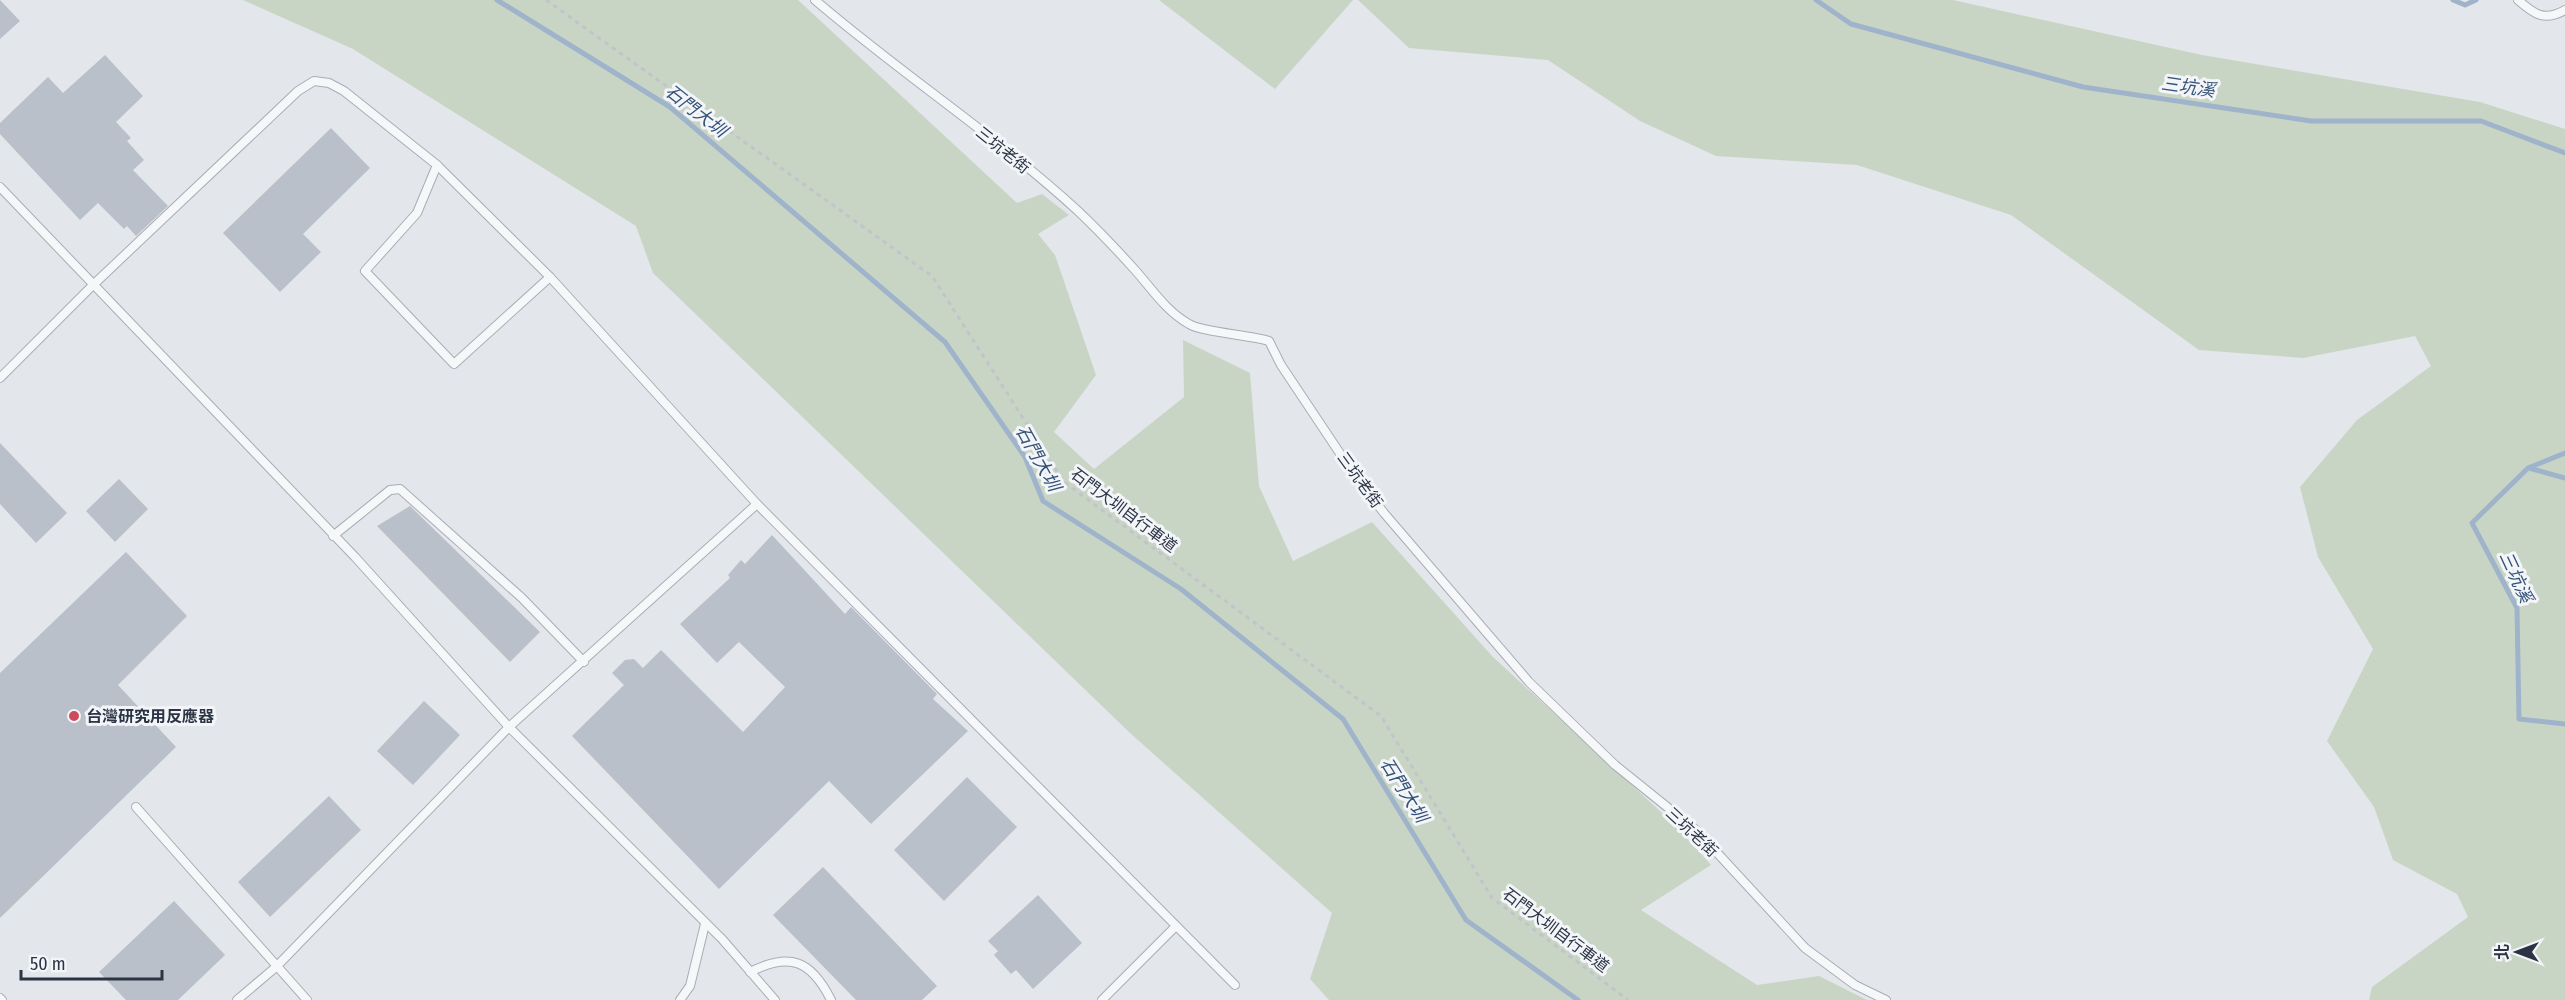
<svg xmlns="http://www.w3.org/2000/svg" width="2565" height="1000" viewBox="0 0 2565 1000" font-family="'Fira Sans Condensed','Noto Sans TC',sans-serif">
  <rect width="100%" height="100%" fill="#e3e6eb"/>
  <g fill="#c9d5c4">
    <path d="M243 0H798L1017 203 1042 194 1069 215 1038 234 1055 255 1096 375 1054 432 1094 469 1184 397 1183 340 1250 373 1259 486 1293 561 1372 522 1492 656 1675 825 1711 865 1641 910 1757 985 1819 976 1867 1000H1329L1310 979 1332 913 1130 733 653 273 636 226 353 49Z"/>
    <path d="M1159 0H1353L1275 89Z"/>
    <path d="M1358 0H1953L2202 55 2480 102 2565 129V1000H2369L2372 987 2468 917 2457 894 2393 860 2374 807 2327 741 2373 649 2318 557 2300 487 2357 420 2431 366 2415 336 2303 358 2199 350 2011 215 1857 165 1716 156 1640 121 1548 60 1409 48Z"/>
  </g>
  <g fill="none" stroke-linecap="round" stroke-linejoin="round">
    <g stroke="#9fb4cb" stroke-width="5">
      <path d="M497 0 670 107 945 342 1025 457 1043 501 1181 589 1343 719 1466 920 1578 1000"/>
      <path d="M1816 0 1851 24 2083 87 2311 121H2481L2565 153"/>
      <path d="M2453 0 2465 5 2476 0"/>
      <path d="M2565 453 2528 468 2472 523 2517 608 2519 719 2565 724"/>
      <path d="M2529 468 2565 478"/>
    </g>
  </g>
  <g fill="#bac0c9">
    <path d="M0 0 20 21 0 39Z"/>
    <path d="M105 55 143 96 116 122 131 138 127 141 144 160 133 170 168 206 136 236 127 226 124 229 98 203 80 220 0 134V123L48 77 63 93Z"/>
    <path d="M331 128 370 168 303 234 321 252 280 292 223 233Z"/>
    <path d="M0 443 67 513 36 543 0 504Z"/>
    <path d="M119 479 148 509 115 542 86 511Z"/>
    <path d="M410 506 540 632 510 662 377 526Z"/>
    <path d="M772 535 845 614 851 607 937 694 933 699 968 731 871 824 829 781 719 889 572 736 624 685 612 673 625 660 634 659 643 668 661 650 743 732 785 687 739 642 717 663 680 624 730 578 728 575 741 560 745 564Z"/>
    <path d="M126 552 187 616 118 685 176 747 0 918V673Z"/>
    <path d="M424 701 460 735 413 785 377 751Z"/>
    <path d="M967 777 1017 827 944 901 894 850Z"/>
    <path d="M329 796 361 830 270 917 238 882Z"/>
    <path d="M823 867 937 986 922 1000H856L773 915Z"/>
    <path d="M1038 895 1082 943 1033 989 1016 970 1011 974 994 955 998 951 988 941Z"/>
    <path d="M174 901 225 955 178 1000H126L99 972Z"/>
  </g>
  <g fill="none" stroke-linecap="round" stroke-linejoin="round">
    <g stroke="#a8adb6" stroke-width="10">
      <g id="service">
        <path d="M815 0C900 73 995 135 1078 211 1097 229 1117 250 1135 270 1152 289 1166 311 1189 324 1201 332 1250 335 1269 341L1281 365 1351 470 1384 513 1529 682 1615 765 1697 831 1805 948 1855 985 1886 1000"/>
        <path d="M2518 0C2534 14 2544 22 2565 10"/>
        <path d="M437 165 417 213 365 271 454 364 550 277"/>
        <path d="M0 187 355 557 509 727 722 939 775 1000"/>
        <path d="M0 378 93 285 298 91 314 81 329 83 344 91 437 165 550 277 757 504 1235 985"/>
        <path d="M333 536 390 490 400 489 522 598 584 662"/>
        <path d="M136 807 307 1000"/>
        <path d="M750 972C790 952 811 960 831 1000"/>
        <path d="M0 998 2 1000"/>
        <path d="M237 1000 276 967 509 727 757 504"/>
        <path d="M680 1000 690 986 705 924"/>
        <path d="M1102 1000 1176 926"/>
      </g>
    </g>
    <path stroke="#c1c4ca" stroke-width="3" stroke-dasharray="4.5 4.5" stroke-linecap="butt" d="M546 0 932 276 1064 482 1381 716 1492 898 1628 1000"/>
    <use href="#service" stroke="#f6f7f9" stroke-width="8"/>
  </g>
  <circle fill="#cf495e" stroke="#f3f5f8" stroke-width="2" cx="74" cy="716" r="6"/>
  <g text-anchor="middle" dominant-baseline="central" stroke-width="6" stroke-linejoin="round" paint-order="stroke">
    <g font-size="16" fill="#2b3444" stroke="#f3f5f8">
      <text transform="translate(1003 150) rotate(39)">三坑老街</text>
      <text transform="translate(1360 480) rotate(54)">三坑老街</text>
      <text transform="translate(1124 510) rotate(37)">石門大圳自行車道</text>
      <text transform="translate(1692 832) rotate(43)">三坑老街</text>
      <text transform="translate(1556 930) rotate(37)">石門大圳自行車道</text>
    </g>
    <g font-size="16" font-weight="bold" fill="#2b3444" stroke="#f3f5f8" text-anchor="start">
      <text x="86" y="716">台灣研究用反應器</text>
    </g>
    <g font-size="18" font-style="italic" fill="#345378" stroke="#f3f5f8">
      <text transform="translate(2188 87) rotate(8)">三坑溪</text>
      <text transform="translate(696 111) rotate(38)">石門大圳</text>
      <text transform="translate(1038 458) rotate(61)">石門大圳</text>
      <text transform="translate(2516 577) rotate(65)">三坑溪</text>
      <text transform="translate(1404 790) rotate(58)">石門大圳</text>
    </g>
  </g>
  <g transform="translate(2517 952) rotate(270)" stroke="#f3f5f8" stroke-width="4.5" paint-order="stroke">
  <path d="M0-4.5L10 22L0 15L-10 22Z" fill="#2b3444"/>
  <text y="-9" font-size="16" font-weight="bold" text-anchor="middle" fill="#2b3444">北</text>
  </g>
  <path d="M21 970v9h141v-9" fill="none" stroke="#2b3444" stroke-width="3"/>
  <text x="30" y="970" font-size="18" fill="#2b3444" stroke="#f3f5f8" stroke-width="4.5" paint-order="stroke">50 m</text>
</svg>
